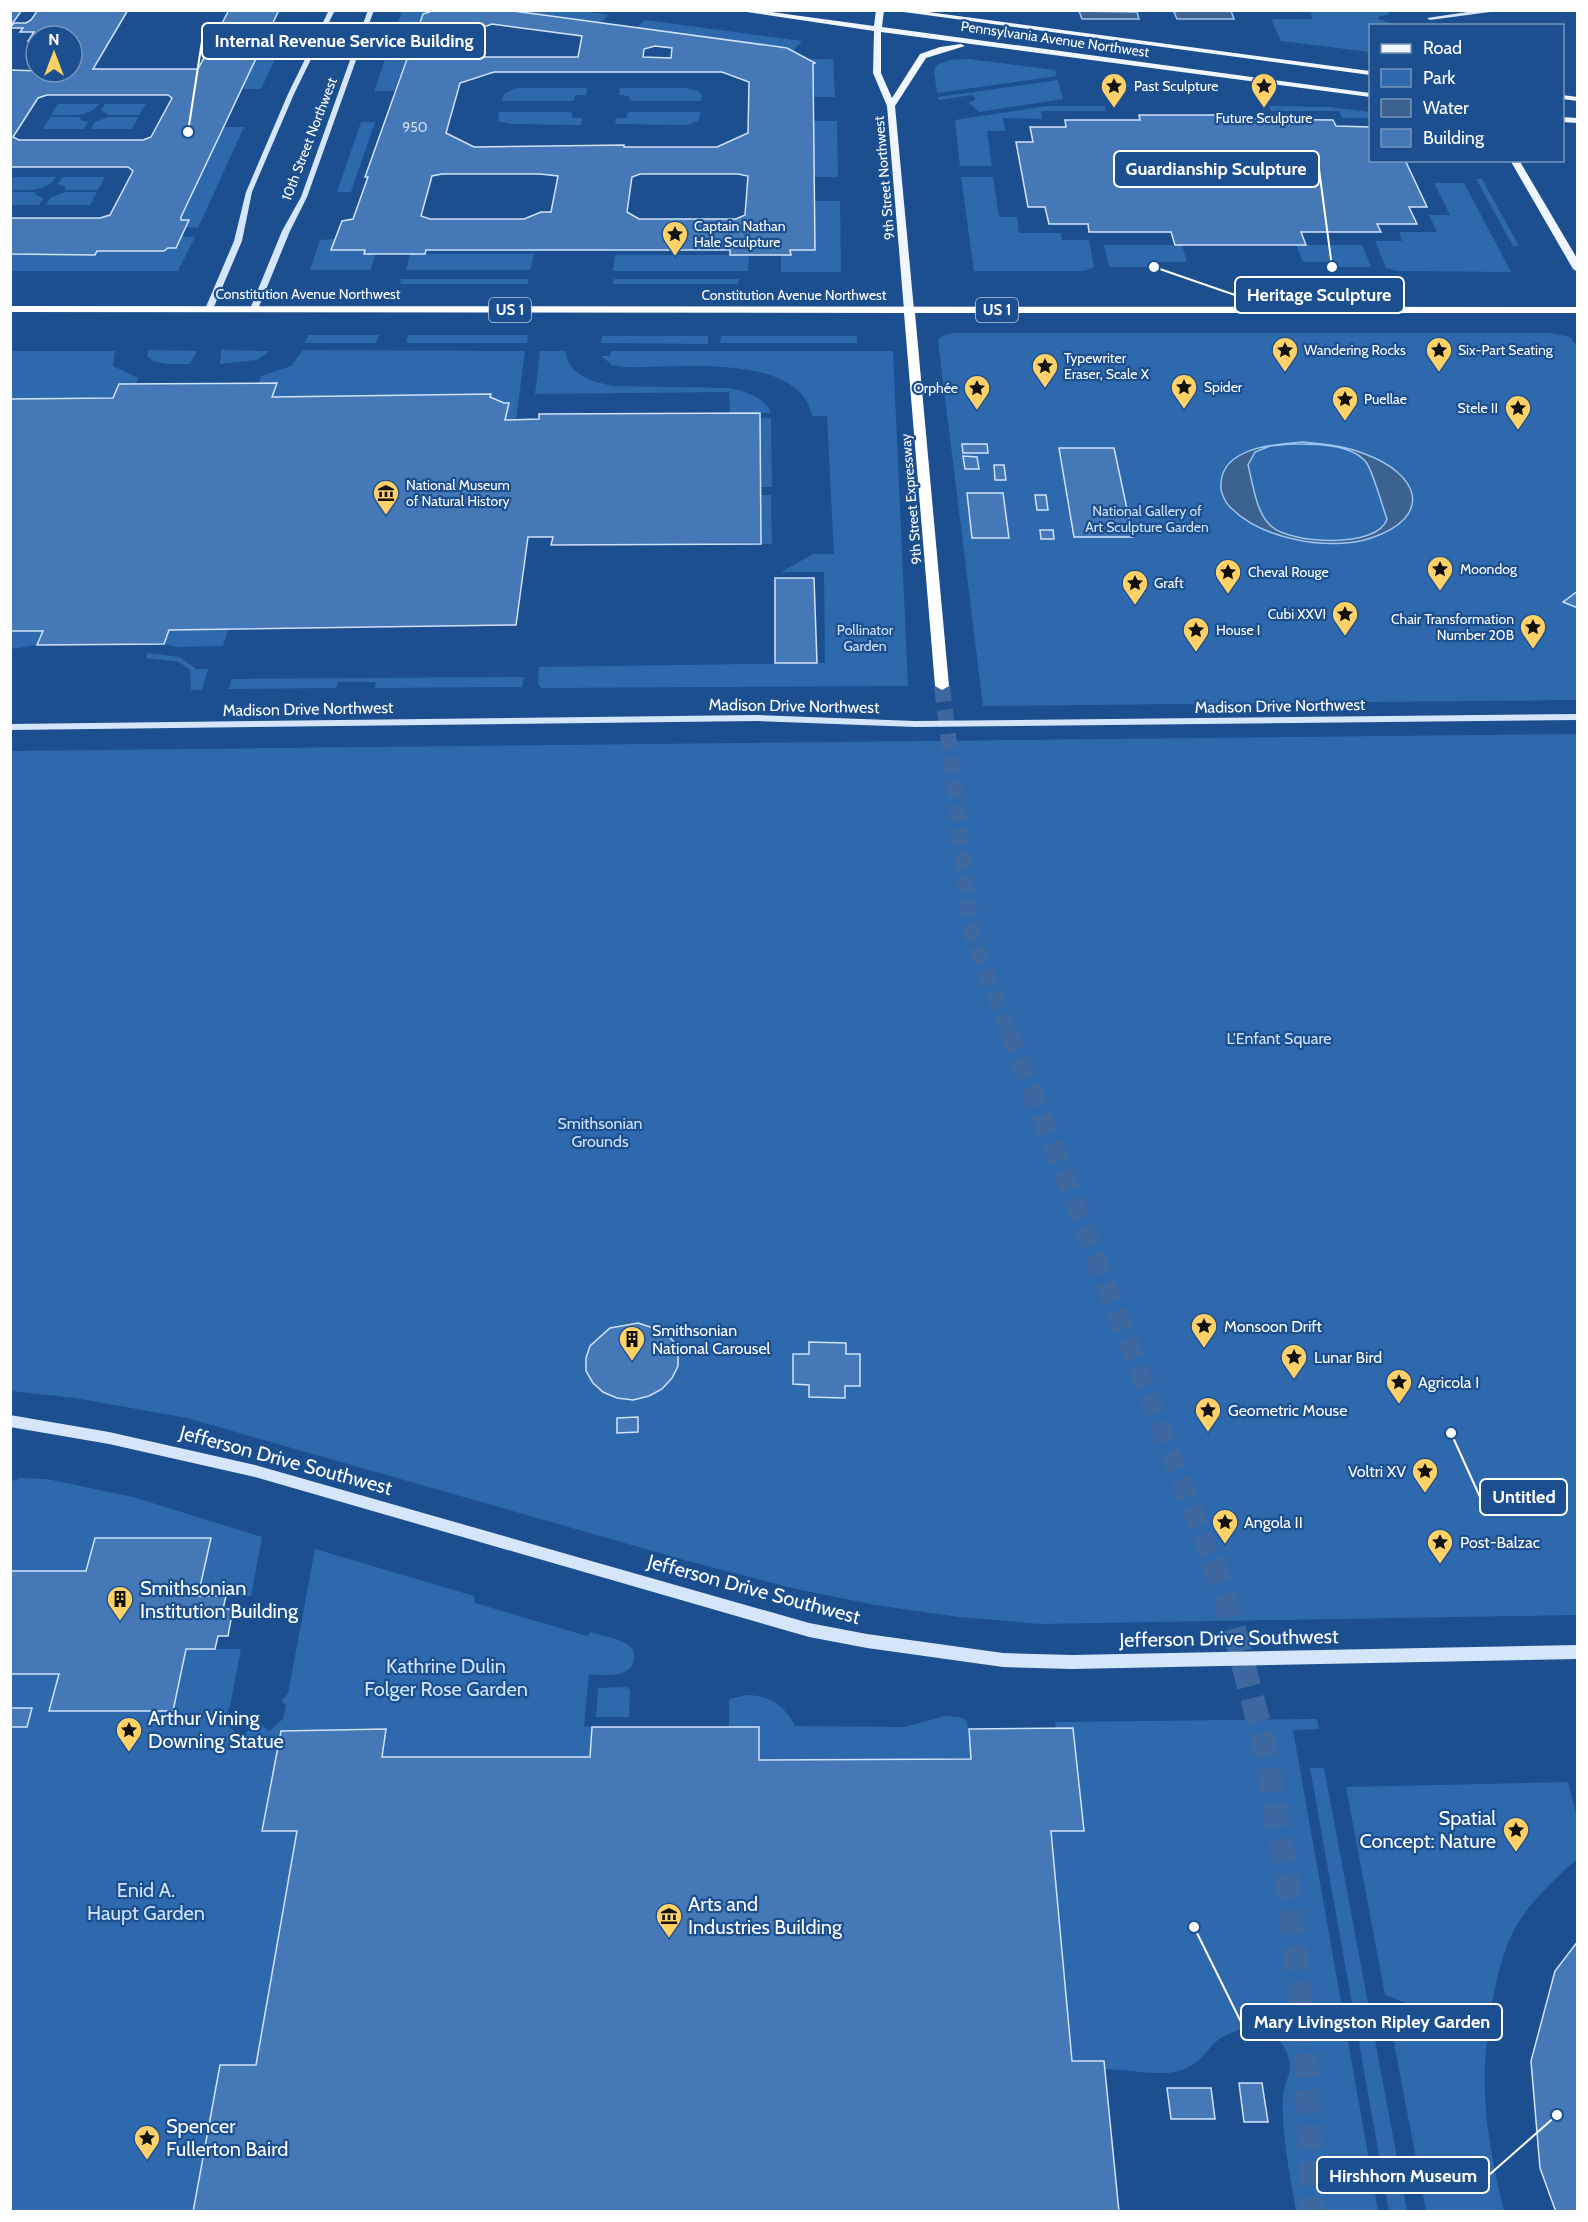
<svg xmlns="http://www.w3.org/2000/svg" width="1588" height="2222" viewBox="0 0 1588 2222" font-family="Cabin,sans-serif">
  <rect width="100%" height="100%" fill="#1b4f8f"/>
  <g fill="#2e69ad">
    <path d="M575 10 609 15 600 23 507 11Z"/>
    <path d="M402 11H433L423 14 394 91H374Z"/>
    <path d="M1310 11H1387L1390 15 1380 16 1378 19 1396 25 1370 26V52L1281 41 1271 19H1313Z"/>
    <path d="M645 20 802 41 793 51 787 48 636 28Z"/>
    <path d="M267 36H286L261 89H242Z"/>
    <path d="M808 59H833L835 97H813V64L815 62Z"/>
    <path d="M968 59 1055 70 1057 76 937 93 934 71 937 65 950 60Z"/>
    <path d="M1058 80 1063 99 979 112 969 103 976 99 972 95 938 100V97Z"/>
    <path d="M517 88H587L586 95H575L574 100 571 101H501L505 93Z"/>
    <path d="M620 88H686L699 91 702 96 701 101H632L629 100V96L619 95Z"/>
    <path d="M58 104H99C90 118 67 115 51 115Z"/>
    <path d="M105 104H146L139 115H109L101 110Z"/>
    <path d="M1047 106H1105L1106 111H1041L1042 119 1003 118 1005 131H987L992 166H960L955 120Z"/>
    <path d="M1269 106 1329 107 1370 112V118H1342L1339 111H1271Z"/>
    <path d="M499 112H569L572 113V118H582L581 125 511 124 498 121Z"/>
    <path d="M630 112H701L698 121 687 125 615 124 616 118H627V113Z"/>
    <path d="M50 117H80L81 120 88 122 84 129H43Z"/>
    <path d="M108 117H138L132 129H91L95 122Z"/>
    <path d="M814 121H837L838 177H814Z"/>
    <path d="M361 122H375L351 192H337Z"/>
    <path d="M224 127H244L198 228 185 227 189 220H181V217Z"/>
    <path d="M13 177H56C47 192 27 190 11 190Z"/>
    <path d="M62 177H105L98 190H66L64 186 58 184Z"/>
    <path d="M961 177H993L999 217H1017L1019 233H1061L1062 240H1089L1094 267 1084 271H974Z"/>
    <path d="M1476 179H1482L1519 246H1513Z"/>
    <path d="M1434 183H1464L1511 272 1397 271 1386 268 1375 241H1402L1399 232H1437L1429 215H1450Z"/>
    <path d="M11 192H35L36 195 44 198 39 205H11Z"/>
    <path d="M65 192H97L90 205H46L50 198Z"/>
    <path d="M814 201H840L841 272H781V255L791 254 790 250Z"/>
    <path d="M181 236 195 237 178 271H11V254L95 255 97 251H164Z"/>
    <path d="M335 239 332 250H365L364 254H375L371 270H310L320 240Z"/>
    <path d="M1104 245H1182L1187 262H1153L1154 267H1109Z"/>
    <path d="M1296 245H1362L1371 267H1332L1330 262H1303Z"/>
    <path d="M410 254H534L530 270H406Z"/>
    <path d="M615 255H749L748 271H613Z"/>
    <path d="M401 279H529L528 284H400Z"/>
    <path d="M614 279H739L738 284H613Z"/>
    <path d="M952 333H1551L1570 337 1578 347 1577 700 983 706 938 341 940 337Z"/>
    <path d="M308 335H379L376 343H305Z"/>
    <path d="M408 335H528L527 343H406Z"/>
    <path d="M602 336H708V344L601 343Z"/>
    <path d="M721 336H857V343H720Z"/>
    <path d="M149 350 197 351 190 364H166L153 361 147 356Z"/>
    <path d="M221 350 270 351 257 360 220 364Z"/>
    <path d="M303 350 525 351 516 420H505L509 403H504L490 397V394L272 397 277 383H259L261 376 291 366Z"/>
    <path d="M10 351H115L113 366 138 378 136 384H119L113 398 11 399Z"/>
    <path d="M540 351H566C567 375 593 382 613 386L729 388C746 392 764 396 771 413H730L729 392 535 394Z"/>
    <path d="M611 351H893L908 686 541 688 538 684 539 667 825 663 824 572H781L813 554H834L827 416H812C800 350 670 369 623 367L612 365 601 356H610Z"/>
    <path d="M760 418H771L772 487H761Z"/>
    <path d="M761 495H771L772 544H761Z"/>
    <path d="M169 630H228L223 646 178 647 164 644Z"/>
    <path d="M10 631H43L37 645 11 649Z"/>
    <path d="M147 653 180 657 196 669H208L202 690H191L190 670 179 662 146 658Z"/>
    <path d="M524 677 522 687 375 688 376 682H338L336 688 228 689 232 679Z"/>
    <path d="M1577 734V1615L1040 1624 958 1617 875 1605 796 1589 684 1560 187 1418 75 1398 11 1391V751Z"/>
    <path d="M20 1478 47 1479 133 1497 262 1537 251 1596H198L211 1538H95L86 1571H11V1482Z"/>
    <path d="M315 1549 474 1596 475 1603 587 1636 591 1632C603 1636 617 1638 627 1644 633 1648 635 1653 634 1660 630 1679 604 1674 589 1675L584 1726 592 1727 590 1757H382L385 1729 281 1731 262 1830 297 1831 256 2065H220L193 2212 11 2211 10 1674H59L173 1711 186 1649H241L230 1706 223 1721 241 1737 258 1722 269 1731 283 1719 286 1705 281 1701 288 1694Z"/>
    <path d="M626 1687 630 1690 629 1717H596L598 1688Z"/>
    <path d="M747 1695C771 1696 784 1705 795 1726L904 1727 945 1716 959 1717 967 1721 971 1759 759 1760V1728L729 1727V1699Z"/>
    <path d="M1317 1719 1319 1729 1293 1730 1378 2211H1296C1290 2174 1281 2134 1283 2096 1284 2082 1294 2071 1288 2056 1282 2038 1268 2029 1251 2024 1241 2030 1227 2033 1218 2040 1207 2049 1201 2062 1187 2068 1168 2079 1127 2069 1105 2069L1104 2061H1072L1051 1831 1084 1830 1073 1729 1056 1728 1055 1722Z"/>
    <path d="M1310 1768H1324L1407 2211H1389Z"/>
    <path d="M1568 1782 1577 1818V1859C1556 1878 1534 1898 1518 1923 1501 1950 1491 2001 1488 2033L1385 1995 1346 1787Z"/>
    <path d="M1387 2006 1487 2040C1480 2099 1490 2154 1504 2211H1426Z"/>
  </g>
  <g fill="#3c6290" stroke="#9cc4f0" stroke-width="1.5" fill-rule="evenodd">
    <path d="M1184 10 1231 11 1234 19H1177L1174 12Z"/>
    <path d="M1079 11 1137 12 1139 19H1082Z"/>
    <path d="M1303 442C1324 444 1345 446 1365 454 1419 474 1435 516 1371 538 1330 552 1261 539 1230 507 1224 501 1220 491 1221 483 1223 447 1276 444 1303 442ZM1291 444C1313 444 1350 443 1366 462 1373 471 1382 506 1387 519 1378 549 1290 544 1271 526 1256 513 1253 484 1248 465L1255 452 1270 446Z"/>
  </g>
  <g fill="#4478b7" stroke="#cfe3fa" stroke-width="1.5" fill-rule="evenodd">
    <path d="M10 10H22L10 27Z"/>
    <path d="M38 10H128L93 69H198L229 10H279L181 217V220H189L176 248H168L164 251H97L95 255 10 254V218H100L110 215 133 171 128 167H10V70L72 72V36H36V41H28L34 32H20L23 28H10L14 23H26L31 20ZM47 95H168L172 98 151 137 143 140H19L13 137 38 98Z"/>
    <path d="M507 10 787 48 815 63 813 64 815 250H790L791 255H730V250H426L425 254H364L365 250H331L342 221 353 219 368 177H365L423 14 435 10ZM492 24 582 36 578 57H467L475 30ZM655 46 672 48 671 58 643 57 644 49ZM494 72H722L749 82 748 133 717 147H624V145L474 147 446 133 460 83ZM442 174H540L558 176 551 212H541L524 219H430L421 216 432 176ZM640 174H738L748 176 745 215 736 219H639L627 212 632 177Z"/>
    <path d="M1139 115H1248L1249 119 1333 120 1336 126 1370 127V160H1405L1427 207H1409L1417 224H1377L1381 232H1301L1306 245H1175L1171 232H1089L1088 224H1049L1045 207H1028L1016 142H1033L1030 127H1066L1065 120H1140Z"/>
    <path d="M277 383 272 397 491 394 490 397 504 403H509L505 420 539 419V414L760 413 761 544 551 545 553 537H528L516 625 169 630 164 644 37 645 43 631H10V399L113 398 119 384Z"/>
    <path d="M962 444H987L988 453H963Z"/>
    <path d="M1059 448H1114L1133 537H1074Z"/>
    <path d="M963 456 977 457 979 469H965Z"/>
    <path d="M994 465H1004L1006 480H995Z"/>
    <path d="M967 493H1003L1009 538H972Z"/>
    <path d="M1035 495H1046L1048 510H1037Z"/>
    <path d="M1040 530H1053L1054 539H1041Z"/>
    <path d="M775 578H814L817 663H775Z"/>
    <path d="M1578 591V608L1563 602Z"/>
    <path d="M638 1323 665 1332 673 1341 678 1353V1366L672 1378 662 1389 649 1396 633 1400 617 1398 603 1392 593 1383 586 1371V1358L590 1346 610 1328Z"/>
    <path d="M809 1342 846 1343V1354H860V1386H845V1398L809 1397V1385L793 1384V1354H809Z"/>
    <path d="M638 1417V1432L617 1433V1418Z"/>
    <path d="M95 1538H211L198 1596H226L223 1609H233L228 1636H218L215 1649H186L173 1711H49L59 1674H10V1571H86Z"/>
    <path d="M10 1708H32L27 1727H10Z"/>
    <path d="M592 1727H759V1760L971 1759 969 1729 1073 1728 1084 1831H1051L1072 2061H1104L1119 2212H193L220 2065H256L297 1831H262L281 1731 386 1729 382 1757H590Z"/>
    <path d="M1578 1941V2212H1556L1540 2168 1531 2061 1555 1971Z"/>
    <path d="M1239 2083H1262L1268 2122H1244Z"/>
    <path d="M1167 2088H1211L1215 2119H1171Z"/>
  </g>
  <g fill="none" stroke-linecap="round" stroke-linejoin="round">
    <path stroke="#3d69a0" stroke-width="16" stroke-dasharray="16 8" stroke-linecap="butt" d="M942 686 972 935 1009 1032"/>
    <path stroke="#3d69a0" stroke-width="20" stroke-dasharray="20 10" stroke-linecap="butt" d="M1009 1031 1212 1561"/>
    <path stroke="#3d69a0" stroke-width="24" stroke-dasharray="24 12" stroke-linecap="butt" d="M1212 1560 1225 1595 1264 1743 1287 1878 1306 2053 1313 2212"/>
    <g fill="#d6e6fa" fill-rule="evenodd">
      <path d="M329 10H335L294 94 252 192 242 241 213 309 206 311 205 309 234 241 246 192 288 94Z"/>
      <path d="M368 10H374L307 197 290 231 258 309 251 311 250 309 282 231 301 197Z"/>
      <path d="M1481 10H1505L1430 20 1427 18Z"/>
      <path d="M1578 714V720L915 727 757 721 10 730V724L757 715 915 721Z"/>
      <path d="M10 1415 109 1432 255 1465 809 1623 867 1634 1003 1653 1072 1655 1578 1645V1659L1072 1669 1003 1667 867 1648 809 1637 255 1477 109 1444 10 1427Z"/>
    </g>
    <g fill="#f0f6ff" fill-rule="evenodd">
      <path d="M733 10H756L874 26 876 10H884L882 27 1370 93V97L881 32V73L892 98 920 54 940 47 961 44 965 46 926 58 895 106 914 310 909 313 904 310 887 106 873 73 874 31Z"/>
      <path d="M889 10H913L1370 71V75Z"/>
      <path d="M1562 95 1578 97V101L1562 99Z"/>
      <path d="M1562 117 1578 118V123L1562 122Z"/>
      <path d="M1510 160H1519L1578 260V272L1573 269Z"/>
    </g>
    <path fill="#fff" fill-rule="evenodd" d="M10 306 1578 307V313H915L949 686 942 690 935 686 904 313 10 312Z"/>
  </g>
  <defs>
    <g id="sight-pin" transform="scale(1.35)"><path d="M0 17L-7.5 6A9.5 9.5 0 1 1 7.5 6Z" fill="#ffd166" stroke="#1b4f8f"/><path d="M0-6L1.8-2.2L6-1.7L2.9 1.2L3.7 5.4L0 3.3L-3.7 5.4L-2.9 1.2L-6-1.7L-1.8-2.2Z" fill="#111"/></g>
    <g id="museum-pin" transform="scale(1.35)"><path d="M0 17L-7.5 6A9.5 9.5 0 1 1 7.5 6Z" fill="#ffd166" stroke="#1b4f8f"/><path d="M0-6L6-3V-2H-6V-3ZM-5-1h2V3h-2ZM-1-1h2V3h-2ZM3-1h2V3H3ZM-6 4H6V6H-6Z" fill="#111"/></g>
    <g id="building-pin" transform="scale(1.35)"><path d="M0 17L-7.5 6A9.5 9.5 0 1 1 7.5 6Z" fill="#ffd166" stroke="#1b4f8f"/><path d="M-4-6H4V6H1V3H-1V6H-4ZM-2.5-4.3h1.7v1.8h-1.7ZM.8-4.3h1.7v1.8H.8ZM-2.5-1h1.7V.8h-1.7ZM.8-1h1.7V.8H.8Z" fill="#111"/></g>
  </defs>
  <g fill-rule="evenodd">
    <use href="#sight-pin" x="1114" y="86"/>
    <use href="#sight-pin" x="1264" y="86"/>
    <use href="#sight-pin" x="675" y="234"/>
    <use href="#sight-pin" x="1285" y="350"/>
    <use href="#sight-pin" x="1439" y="350"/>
    <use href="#sight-pin" x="1045" y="366"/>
    <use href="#sight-pin" x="1184" y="387"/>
    <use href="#sight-pin" x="977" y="388"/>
    <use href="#sight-pin" x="1345" y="399"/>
    <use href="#sight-pin" x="1518" y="408"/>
    <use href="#museum-pin" x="386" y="493"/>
    <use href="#sight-pin" x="1440" y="569"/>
    <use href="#sight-pin" x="1228" y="572"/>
    <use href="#sight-pin" x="1135" y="583"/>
    <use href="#sight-pin" x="1345" y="614"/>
    <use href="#sight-pin" x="1533" y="627"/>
    <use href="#sight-pin" x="1196" y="630"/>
    <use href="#sight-pin" x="1204" y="1326"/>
    <use href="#building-pin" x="632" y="1339"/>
    <use href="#sight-pin" x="1294" y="1357"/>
    <use href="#sight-pin" x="1399" y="1382"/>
    <use href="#sight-pin" x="1208" y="1410"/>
    <use href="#sight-pin" x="1425" y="1471"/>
    <use href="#sight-pin" x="1225" y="1522"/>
    <use href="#sight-pin" x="1440" y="1542"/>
    <use href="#building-pin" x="120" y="1599"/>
    <use href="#sight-pin" x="129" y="1730"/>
    <use href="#sight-pin" x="1516" y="1830"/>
    <use href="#museum-pin" x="669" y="1916"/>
    <use href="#sight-pin" x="147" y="2138"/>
  </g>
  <g text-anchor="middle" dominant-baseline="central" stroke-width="4.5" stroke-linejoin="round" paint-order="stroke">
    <g font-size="14" fill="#fff" stroke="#1b4f8f">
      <text transform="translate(1055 39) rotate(8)">Pennsylvania Avenue Northwest</text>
      <text transform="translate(309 139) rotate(-69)">10th Street Northwest</text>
      <text transform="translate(884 178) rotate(-95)">9th Street Northwest</text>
      <text x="308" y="294">Constitution Avenue Northwest</text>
      <text x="794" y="295">Constitution Avenue Northwest</text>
      <text transform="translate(911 499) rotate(-95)">9th Street Expressway</text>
    </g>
    <g font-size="14" fill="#fff" stroke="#1b4f8f" text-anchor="start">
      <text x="1134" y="86">Past Sculpture</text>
      <text x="1264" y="118" text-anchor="middle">Future Sculpture</text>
      <text x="694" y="226">Captain Nathan<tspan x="694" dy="16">Hale Sculpture</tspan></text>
      <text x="1304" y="350">Wandering Rocks</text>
      <text x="1458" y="350">Six-Part Seating</text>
      <text x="1064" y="358">Typewriter<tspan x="1064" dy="16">Eraser, Scale X</tspan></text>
      <text x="1204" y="387">Spider</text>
      <text x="958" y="388" text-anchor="end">Orphée</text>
      <text x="1364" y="399">Puellae</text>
      <text x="1498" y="408" text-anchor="end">Stele II</text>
      <text x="406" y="485">National Museum<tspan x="406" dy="16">of Natural History</tspan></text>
      <text x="1460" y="569">Moondog</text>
      <text x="1248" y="572">Cheval Rouge</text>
      <text x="1154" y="583">Graft</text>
      <text x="1326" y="614" text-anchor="end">Cubi XXVI</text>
      <text x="1514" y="619" text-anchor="end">Chair Transformation<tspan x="1514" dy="16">Number 20B</tspan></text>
      <text x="1216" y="630">House I</text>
    </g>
    <g font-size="14" fill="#d0dded">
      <text x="415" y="127">950</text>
    </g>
    <g font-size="14" fill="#cfe3fa" stroke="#1b4f8f">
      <text x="1147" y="511">National Gallery of<tspan x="1147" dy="16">Art Sculpture Garden</tspan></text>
      <text x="865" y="630">Pollinator<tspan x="865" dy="16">Garden</tspan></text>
    </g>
    <g fill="#1b4f8f" stroke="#bbcadd" stroke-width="1.5">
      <rect x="489" y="298" width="42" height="24" rx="4.5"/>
      <rect x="976" y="298" width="42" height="24" rx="4.5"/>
    </g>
    <g font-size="15" font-weight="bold" fill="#fff">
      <text x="510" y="310">US 1</text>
      <text x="997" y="310">US 1</text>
    </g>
    <g font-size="16" fill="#fff" stroke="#1b4f8f">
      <text transform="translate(794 706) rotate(1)">Madison Drive Northwest</text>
      <text transform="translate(1280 706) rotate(-1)">Madison Drive Northwest</text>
      <text transform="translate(308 709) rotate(-1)">Madison Drive Northwest</text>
    </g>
    <g font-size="16" fill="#cfe3fa" stroke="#1b4f8f">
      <text x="1279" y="1038">L'Enfant Square</text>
      <text x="600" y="1123">Smithsonian<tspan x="600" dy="18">Grounds</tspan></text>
    </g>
    <g font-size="16" fill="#fff" stroke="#1b4f8f" text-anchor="start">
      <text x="1224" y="1326">Monsoon Drift</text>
      <text x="652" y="1330">Smithsonian<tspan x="652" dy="18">National Carousel</tspan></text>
      <text x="1314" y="1357">Lunar Bird</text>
      <text x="1418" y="1382">Agricola I</text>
      <text x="1228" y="1410">Geometric Mouse</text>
      <text x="1406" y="1471" text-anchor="end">Voltri XV</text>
      <text x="1244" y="1522">Angola II</text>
      <text x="1460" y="1542">Post-Balzac</text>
    </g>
    <g font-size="20" fill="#fff" stroke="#1b4f8f">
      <text transform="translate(286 1460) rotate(15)">Jefferson Drive Southwest</text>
      <text transform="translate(754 1589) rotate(15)">Jefferson Drive Southwest</text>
      <text transform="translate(1229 1638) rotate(-1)">Jefferson Drive Southwest</text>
    </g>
    <g font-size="20" fill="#fff" stroke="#1b4f8f" text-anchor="start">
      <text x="140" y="1588">Smithsonian<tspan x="140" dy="23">Institution Building</tspan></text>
      <text x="148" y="1718">Arthur Vining<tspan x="148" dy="23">Downing Statue</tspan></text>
      <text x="1496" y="1818" text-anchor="end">Spatial<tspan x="1496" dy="23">Concept: Nature</tspan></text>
      <text x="688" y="1904">Arts and<tspan x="688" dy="23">Industries Building</tspan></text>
      <text x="166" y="2126">Spencer<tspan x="166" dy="23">Fullerton Baird</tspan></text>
    </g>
    <g font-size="20" fill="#cfe3fa" stroke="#1b4f8f">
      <text x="446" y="1666">Kathrine Dulin<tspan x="446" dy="23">Folger Rose Garden</tspan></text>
      <text x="146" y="1890">Enid A.<tspan x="146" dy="23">Haupt Garden</tspan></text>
    </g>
  </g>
  <path fill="none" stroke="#fff" stroke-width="2" d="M188 132L202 41M1332 267L1319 169M1154 267L1235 295M1451 1433L1480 1497M1194 1927L1241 2022M1557 2115L1489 2175"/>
  <g fill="#fff" stroke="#1b4f8f" stroke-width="2">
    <circle cx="188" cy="132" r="6"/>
    <circle cx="1332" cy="267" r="6"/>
    <circle cx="1154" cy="267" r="6"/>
    <circle cx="1451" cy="1433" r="6"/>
    <circle cx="1194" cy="1927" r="6"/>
    <circle cx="1557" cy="2115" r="6"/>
  </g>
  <g fill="#1b4f8f" stroke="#fff" stroke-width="2">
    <rect x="202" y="23" width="283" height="36" rx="6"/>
    <rect x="1114" y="151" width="205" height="36" rx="6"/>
    <rect x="1235" y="277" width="169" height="36" rx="6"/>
    <rect x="1480" y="1479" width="87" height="36" rx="6"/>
    <rect x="1241" y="2004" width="261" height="36" rx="6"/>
    <rect x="1317" y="2157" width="172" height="36" rx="6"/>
  </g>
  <g font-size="18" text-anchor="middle" font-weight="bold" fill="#fff">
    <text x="344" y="47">Internal Revenue Service Building</text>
    <text x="1216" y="175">Guardianship Sculpture</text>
    <text x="1319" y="301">Heritage Sculpture</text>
    <text x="1524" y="1503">Untitled</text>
    <text x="1372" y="2028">Mary Livingston Ripley Garden</text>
    <text x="1403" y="2182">Hirshhorn Museum</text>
  </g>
  <rect width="1588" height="2222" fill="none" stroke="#ffffff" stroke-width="24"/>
  <rect x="1369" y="24" width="195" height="138" fill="#1b4f8f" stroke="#7695bc" stroke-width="1.5"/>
  <rect x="1381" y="44" width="30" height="9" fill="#f0f6ff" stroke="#7695bc" stroke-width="1.5"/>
  <text x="1423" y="54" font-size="18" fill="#ffffff">Road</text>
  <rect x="1381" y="69" width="30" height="18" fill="#2e69ad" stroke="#7695bc" stroke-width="1.5"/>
  <text x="1423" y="84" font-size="18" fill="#ffffff">Park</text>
  <rect x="1381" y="99" width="30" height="18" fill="#3c6290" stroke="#7695bc" stroke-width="1.5"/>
  <text x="1423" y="114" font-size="18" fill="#ffffff">Water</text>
  <rect x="1381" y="129" width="30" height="18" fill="#4478b7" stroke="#7695bc" stroke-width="1.5"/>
  <text x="1423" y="144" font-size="18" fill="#ffffff">Building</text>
  <g transform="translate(54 54)"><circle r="28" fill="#1b4f8f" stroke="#7695bc" stroke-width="1.5"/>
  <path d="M0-4.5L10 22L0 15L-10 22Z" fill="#ffd166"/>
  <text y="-9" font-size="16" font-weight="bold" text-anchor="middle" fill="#ffffff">N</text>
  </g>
</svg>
